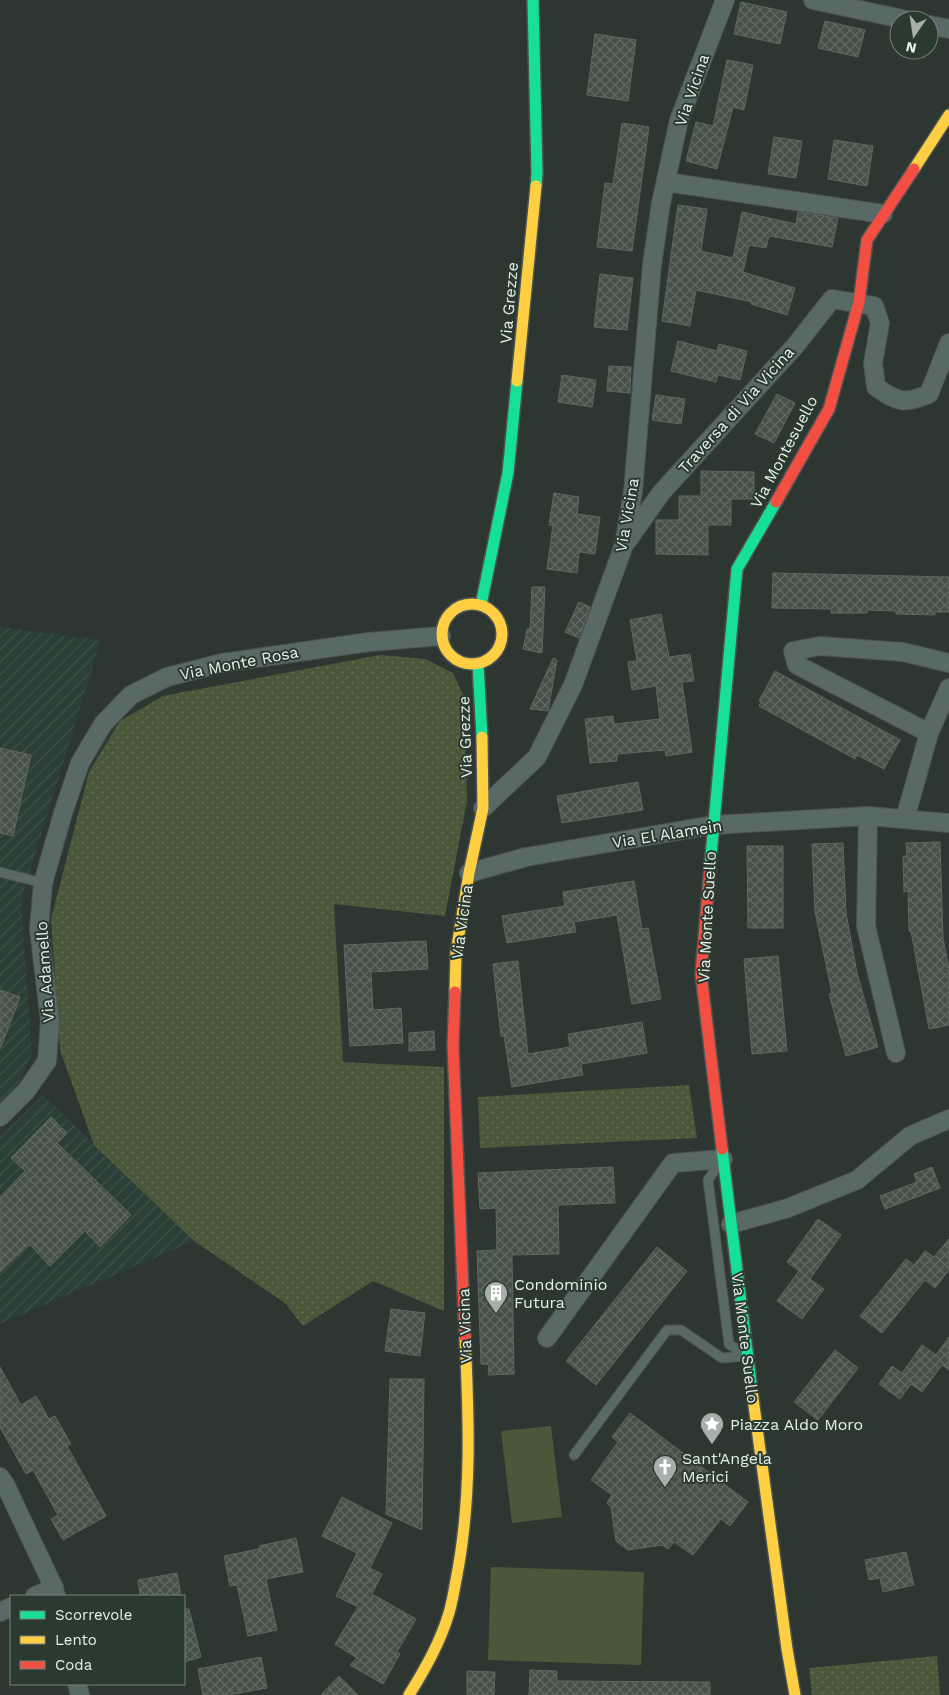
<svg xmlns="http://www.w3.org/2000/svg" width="949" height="1695" viewBox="0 0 949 1695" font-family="'Work Sans',sans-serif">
  <defs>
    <pattern id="industrial-furrows" width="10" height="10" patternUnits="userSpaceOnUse" patternTransform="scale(1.25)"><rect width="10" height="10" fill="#2a3f35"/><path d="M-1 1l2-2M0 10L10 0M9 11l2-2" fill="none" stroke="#3f5249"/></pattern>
    <pattern id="park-dots" width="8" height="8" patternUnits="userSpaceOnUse" patternTransform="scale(1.25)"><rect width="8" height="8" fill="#4b573a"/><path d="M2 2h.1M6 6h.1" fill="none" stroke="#656f57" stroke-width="1.8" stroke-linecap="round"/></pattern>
    <pattern id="building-cross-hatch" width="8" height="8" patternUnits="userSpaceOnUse" patternTransform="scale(1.25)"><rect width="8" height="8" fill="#455048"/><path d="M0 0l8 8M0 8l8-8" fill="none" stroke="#606a63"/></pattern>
  </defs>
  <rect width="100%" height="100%" fill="#2e3632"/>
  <g fill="url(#industrial-furrows)">
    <path d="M0 627 101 640 21 900 32 1054 15 1090 0 1104Z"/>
    <path d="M43 1095 194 1241 0 1324V1137Z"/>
  </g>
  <g fill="url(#park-dots)">
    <path d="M380 655 425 659 453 673 464 697 467 801 445 916 334 904 343 1062 444 1067V1311L373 1281 303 1326 285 1303 194 1241 94 1145 60 1050 51 919 89 772 120 721 163 696Z"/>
    <path d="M689 1085 697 1138 480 1148 478 1097Z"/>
    <path d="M937 1656 940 1695H812L809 1668Z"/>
  </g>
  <g fill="#4b573a">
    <path d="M551 1426 562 1517 512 1523 501 1431Z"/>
    <path d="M491 1567 644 1572 641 1665 488 1660Z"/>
  </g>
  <g fill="url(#building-cross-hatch)" stroke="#606662">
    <path d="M741 2 787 12 780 44 734 34Z"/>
    <path d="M825 21 865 30 858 57 818 48Z"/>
    <path d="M595 34 636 40 628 101 587 95Z"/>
    <path d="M727 60 753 65 744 110 733 107 717 169 686 161 696 122 713 126Z"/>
    <path d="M622 123 649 127 632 251 597 247 605 183 613 184Z"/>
    <path d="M774 137 802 141 796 178 768 174Z"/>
    <path d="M834 140 873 146 867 186 828 179Z"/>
    <path d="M678 205 707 209 701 251 733 258 742 212 796 224 798 212 838 218 832 247 769 236 766 248 749 245 743 272 795 288 787 315 751 304 752 302 696 290 690 326 662 321Z"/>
    <path d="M600 274 633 278 627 330 594 327Z"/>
    <path d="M678 341 717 351 719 344 747 351 740 380 718 375 716 382 671 371Z"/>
    <path d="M609 366 631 367 630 393 607 391Z"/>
    <path d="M562 375 596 380 592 407 558 402Z"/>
    <path d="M777 394 795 403 774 443 755 434Z"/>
    <path d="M656 395 685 399 681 424 652 420Z"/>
    <path d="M701 471 754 472V499H731V525H708V555L656 554V520H679V496H701Z"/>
    <path d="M554 493 579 497 577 514 600 517 595 554 579 552 577 573 547 569 553 525H549Z"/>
    <path d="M773 573 949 577V612H935V615L896 614V611L867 610V613H831V609L772 608Z"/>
    <path d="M532 587H545L542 653 523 649 527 629H530Z"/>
    <path d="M579 602 590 607 579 638 565 632Z"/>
    <path d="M661 614 669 657 690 654 694 681 682 682 692 752 666 756 665 750 617 754V761L590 763 585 719 613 716 614 724 660 719 656 686 632 690 628 662 637 661 630 620Z"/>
    <path d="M553 658 557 660 548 711 530 709Z"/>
    <path d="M775 671 900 740 884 769 857 755 855 759 759 706 761 702 759 701Z"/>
    <path d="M0 748 31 755 13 836 0 833Z"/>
    <path d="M638 782 643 810 562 823 557 796Z"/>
    <path d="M940 842 943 938 949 969V1025L929 1029 911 931H909L908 891 904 892 903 856H907L906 843Z"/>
    <path d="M843 843 846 913 857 973 878 1047 846 1056 829 994 832 993 815 912 812 844Z"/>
    <path d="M747 846H783V928H748Z"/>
    <path d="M634 881 642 929 648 928 661 999 632 1004 617 915 574 922 576 932 507 943 502 916 565 906 563 892Z"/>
    <path d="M426 941 428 969 371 972 373 1010 401 1008 403 1043 350 1046 344 945Z"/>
    <path d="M778 956 787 1051 752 1054 744 959Z"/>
    <path d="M518 961 528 1054 570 1047 568 1034 642 1022 647 1053 581 1064 583 1075 512 1087 504 1036H501L493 964Z"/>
    <path d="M0 990 20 997 1 1047H0Z"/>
    <path d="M434 1031 435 1050 409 1051V1033Z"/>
    <path d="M51 1117 67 1133 57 1143 131 1215 100 1247 85 1231 50 1266 29 1244 0 1272V1197L25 1171 11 1158Z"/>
    <path d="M613 1167 615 1203 558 1205 559 1254 512 1255 514 1374 488 1375 489 1365 481 1364 477 1251 497 1250 496 1208 480 1209 478 1173Z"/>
    <path d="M932 1167 940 1188 885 1209 880 1196 917 1182 914 1174Z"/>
    <path d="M818 1219 841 1235 810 1279 824 1289 802 1319 777 1301 799 1271 787 1262Z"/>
    <path d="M949 1239V1270L935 1288 925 1280 882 1333 860 1316 906 1259 914 1265 925 1251 934 1257Z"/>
    <path d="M657 1247 687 1271 596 1385 566 1361Z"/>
    <path d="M391 1309 425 1313 420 1356 385 1351Z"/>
    <path d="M949 1337V1370L942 1365 922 1392 911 1384 900 1399 879 1384 892 1366 902 1373 922 1345 936 1355Z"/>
    <path d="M835 1350 858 1368 818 1420 794 1402Z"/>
    <path d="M0 1367 21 1405 36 1396 49 1419 55 1416 71 1444 67 1446 106 1516 63 1540 51 1519 58 1515 33 1470 26 1474 0 1427Z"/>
    <path d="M390 1379H424L422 1530 386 1514Z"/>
    <path d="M630 1413 748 1502 730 1526 721 1519 693 1555 674 1542 668 1549 662 1545 628 1550 616 1541 611 1507 607 1503 612 1495 591 1480 618 1442 612 1437Z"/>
    <path d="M342 1497 392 1523 370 1568 382 1574 372 1594 416 1619 397 1652 400 1654 383 1684 350 1665 357 1658 335 1644 358 1607 336 1596 357 1553 322 1536Z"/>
    <path d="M296 1538 303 1572 266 1579 277 1630 248 1636 237 1585 230 1586 224 1556 259 1549V1546Z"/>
    <path d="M906 1552 914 1585 883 1592 880 1578 869 1580 865 1560Z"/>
    <path d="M177 1573 181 1596H140L138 1580Z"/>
    <path d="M184 1609H189L201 1657 184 1662Z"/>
    <path d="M261 1657 267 1688 228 1695H203L198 1669Z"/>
    <path d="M530 1670 557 1671V1681L710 1682V1695H529Z"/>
    <path d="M467 1671 495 1672 494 1695H467Z"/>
    <path d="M339 1676 358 1695H321Z"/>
  </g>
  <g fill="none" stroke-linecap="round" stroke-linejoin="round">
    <g stroke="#4c5350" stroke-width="11">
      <g id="lane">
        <path d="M0 872 43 883"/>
        <path d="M718 1165 708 1180 729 1344 742 1353"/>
        <path d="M574 1455 667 1330H681L722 1358 746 1356"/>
      </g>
    </g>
    <g stroke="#4c5350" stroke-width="20">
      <g id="street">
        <path d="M813 0 907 20"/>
        <path d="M929 25 949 29"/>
        <path d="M666 182 883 214"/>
        <path d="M628 540 661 493 795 346 832 299 874 306 880 323 873 363 876 387C899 403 904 404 929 394L949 343"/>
        <path d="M929 733 797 665 793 651 820 646 903 652 949 663"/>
        <path d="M483 808 537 757 573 685 624 545 633 491 652 265 661 203 679 120 725 0"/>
        <path d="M868 816 866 926 896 1053"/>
        <path d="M905 819 929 733 949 688"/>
        <path d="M469 873 526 857 713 825 868 816 949 823"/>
        <path d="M0 1117 26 1091 47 1061 50 1021 39 929 43 883 63 813 80 763 103 724 131 695 167 677 222 663 369 642 441 636"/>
        <path d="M731 1224 788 1208 857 1180 910 1136 949 1119"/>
        <path d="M547 1338 673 1163 723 1159"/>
        <path d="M0 1477 5 1484 54 1588 56 1596"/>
        <path d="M35 1596 54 1588"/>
        <path d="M0 1612 11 1607"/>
        <path d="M77 1684 80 1695"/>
      </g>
    </g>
    <g stroke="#4c5350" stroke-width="14">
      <g id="fast">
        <path d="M533 0 537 173 536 186"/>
        <path d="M481 605 508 473 517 381"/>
        <path d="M478 664 482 737"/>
        <path d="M710 867 737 569 776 502"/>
        <path d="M722 1149 752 1391"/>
      </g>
    </g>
    <g stroke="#4c5350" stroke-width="14">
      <g id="slow">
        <path d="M914 169 949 115"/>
        <path d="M517 381 536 186"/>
        <circle cx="472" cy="634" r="30"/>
        <path d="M455 992 456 953 469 873 483 808 482 737"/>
        <path d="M752 1391 787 1649 795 1695"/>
        <path d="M409 1695C425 1669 440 1643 449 1613 452 1603 454 1591 456 1580 472 1500 469 1419 465 1337"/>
      </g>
    </g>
    <g stroke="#4c5350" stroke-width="14">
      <g id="jam">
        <path d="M776 502 829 409 859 302 867 240 914 169"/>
        <path d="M710 867 701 974 722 1149"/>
        <path d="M455 992 453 1046 465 1337"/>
      </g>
    </g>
    <use href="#lane" stroke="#596966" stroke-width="9"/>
    <use href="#street" stroke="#596966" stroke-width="18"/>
    <use href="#fast" stroke="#16e098" stroke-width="11"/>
    <use href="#slow" stroke="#ffcf43" stroke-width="11"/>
    <use href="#jam" stroke="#f24e42" stroke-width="11"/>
  </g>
  <defs>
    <g id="building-pin" transform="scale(1.25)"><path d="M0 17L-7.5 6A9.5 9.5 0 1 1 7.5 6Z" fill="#a6afaa" stroke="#2a3a31"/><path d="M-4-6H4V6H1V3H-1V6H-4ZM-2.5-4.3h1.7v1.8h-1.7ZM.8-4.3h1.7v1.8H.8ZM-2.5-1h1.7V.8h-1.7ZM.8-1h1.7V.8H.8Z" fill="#fff"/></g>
    <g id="sight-pin" transform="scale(1.25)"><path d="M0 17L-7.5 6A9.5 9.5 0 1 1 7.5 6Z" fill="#a6afaa" stroke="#2a3a31"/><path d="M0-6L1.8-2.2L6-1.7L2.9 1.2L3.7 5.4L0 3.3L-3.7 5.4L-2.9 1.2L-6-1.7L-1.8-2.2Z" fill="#fff"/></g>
    <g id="church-pin" transform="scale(1.25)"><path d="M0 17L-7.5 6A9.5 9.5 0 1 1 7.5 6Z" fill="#a6afaa" stroke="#2a3a31"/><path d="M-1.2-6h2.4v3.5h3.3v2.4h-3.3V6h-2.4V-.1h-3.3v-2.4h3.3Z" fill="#fff"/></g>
  </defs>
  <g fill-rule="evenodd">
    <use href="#building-pin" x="496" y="1293"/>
    <use href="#sight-pin" x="712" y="1424"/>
    <use href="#church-pin" x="665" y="1467"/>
  </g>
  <g text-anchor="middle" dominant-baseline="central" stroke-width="4" stroke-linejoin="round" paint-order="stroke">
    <g font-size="16" fill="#e6f0eb" stroke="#2a3a31">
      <text transform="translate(692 90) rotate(-71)">Via Vicina</text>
      <text transform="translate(509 303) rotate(-85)">Via Grezze</text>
      <text transform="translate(736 410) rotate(-48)">Traversa di Via Vicina</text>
      <text transform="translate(784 452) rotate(-62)">Via Montesuello</text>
      <text transform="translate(627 515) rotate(-80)">Via Vicina</text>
      <text transform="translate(239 663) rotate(-11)">Via Monte Rosa</text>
      <text transform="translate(465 737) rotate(-92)">Via Grezze</text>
      <text transform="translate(667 834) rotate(-9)">Via El Alamein</text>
      <text transform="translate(707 917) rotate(-87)">Via Monte Suello</text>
      <text transform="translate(462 922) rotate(-82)">Via Vicina</text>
      <text transform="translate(45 972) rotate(-94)">Via Adamello</text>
      <text transform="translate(465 1326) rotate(-92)">Via Vicina</text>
      <text transform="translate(745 1338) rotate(83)">Via Monte Suello</text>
    </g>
    <g font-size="16" fill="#e6f0eb" stroke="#2a3a31" text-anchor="start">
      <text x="514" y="1284">Condominio<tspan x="514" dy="18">Futura</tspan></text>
      <text x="730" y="1424">Piazza Aldo Moro</text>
      <text x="682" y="1458">Sant'Angela<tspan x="682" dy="18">Merici</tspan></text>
    </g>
  </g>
  <rect x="10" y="1595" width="175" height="90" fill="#2a3a31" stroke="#75837b"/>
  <rect x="20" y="1611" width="25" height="8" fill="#16e098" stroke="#75837b"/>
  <text x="55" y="1620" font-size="15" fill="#e6f0eb">Scorrevole</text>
  <rect x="20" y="1636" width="25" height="8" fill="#ffcf43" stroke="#75837b"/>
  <text x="55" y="1645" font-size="15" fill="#e6f0eb">Lento</text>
  <rect x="20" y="1661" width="25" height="8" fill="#f24e42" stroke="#75837b"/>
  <text x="55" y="1670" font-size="15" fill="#e6f0eb">Coda</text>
  <g transform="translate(914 35) rotate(193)"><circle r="24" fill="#2a3a31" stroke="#75837b"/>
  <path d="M0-4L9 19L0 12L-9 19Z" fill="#a6afaa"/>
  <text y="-8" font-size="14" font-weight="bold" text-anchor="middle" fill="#e6f0eb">N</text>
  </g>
</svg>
